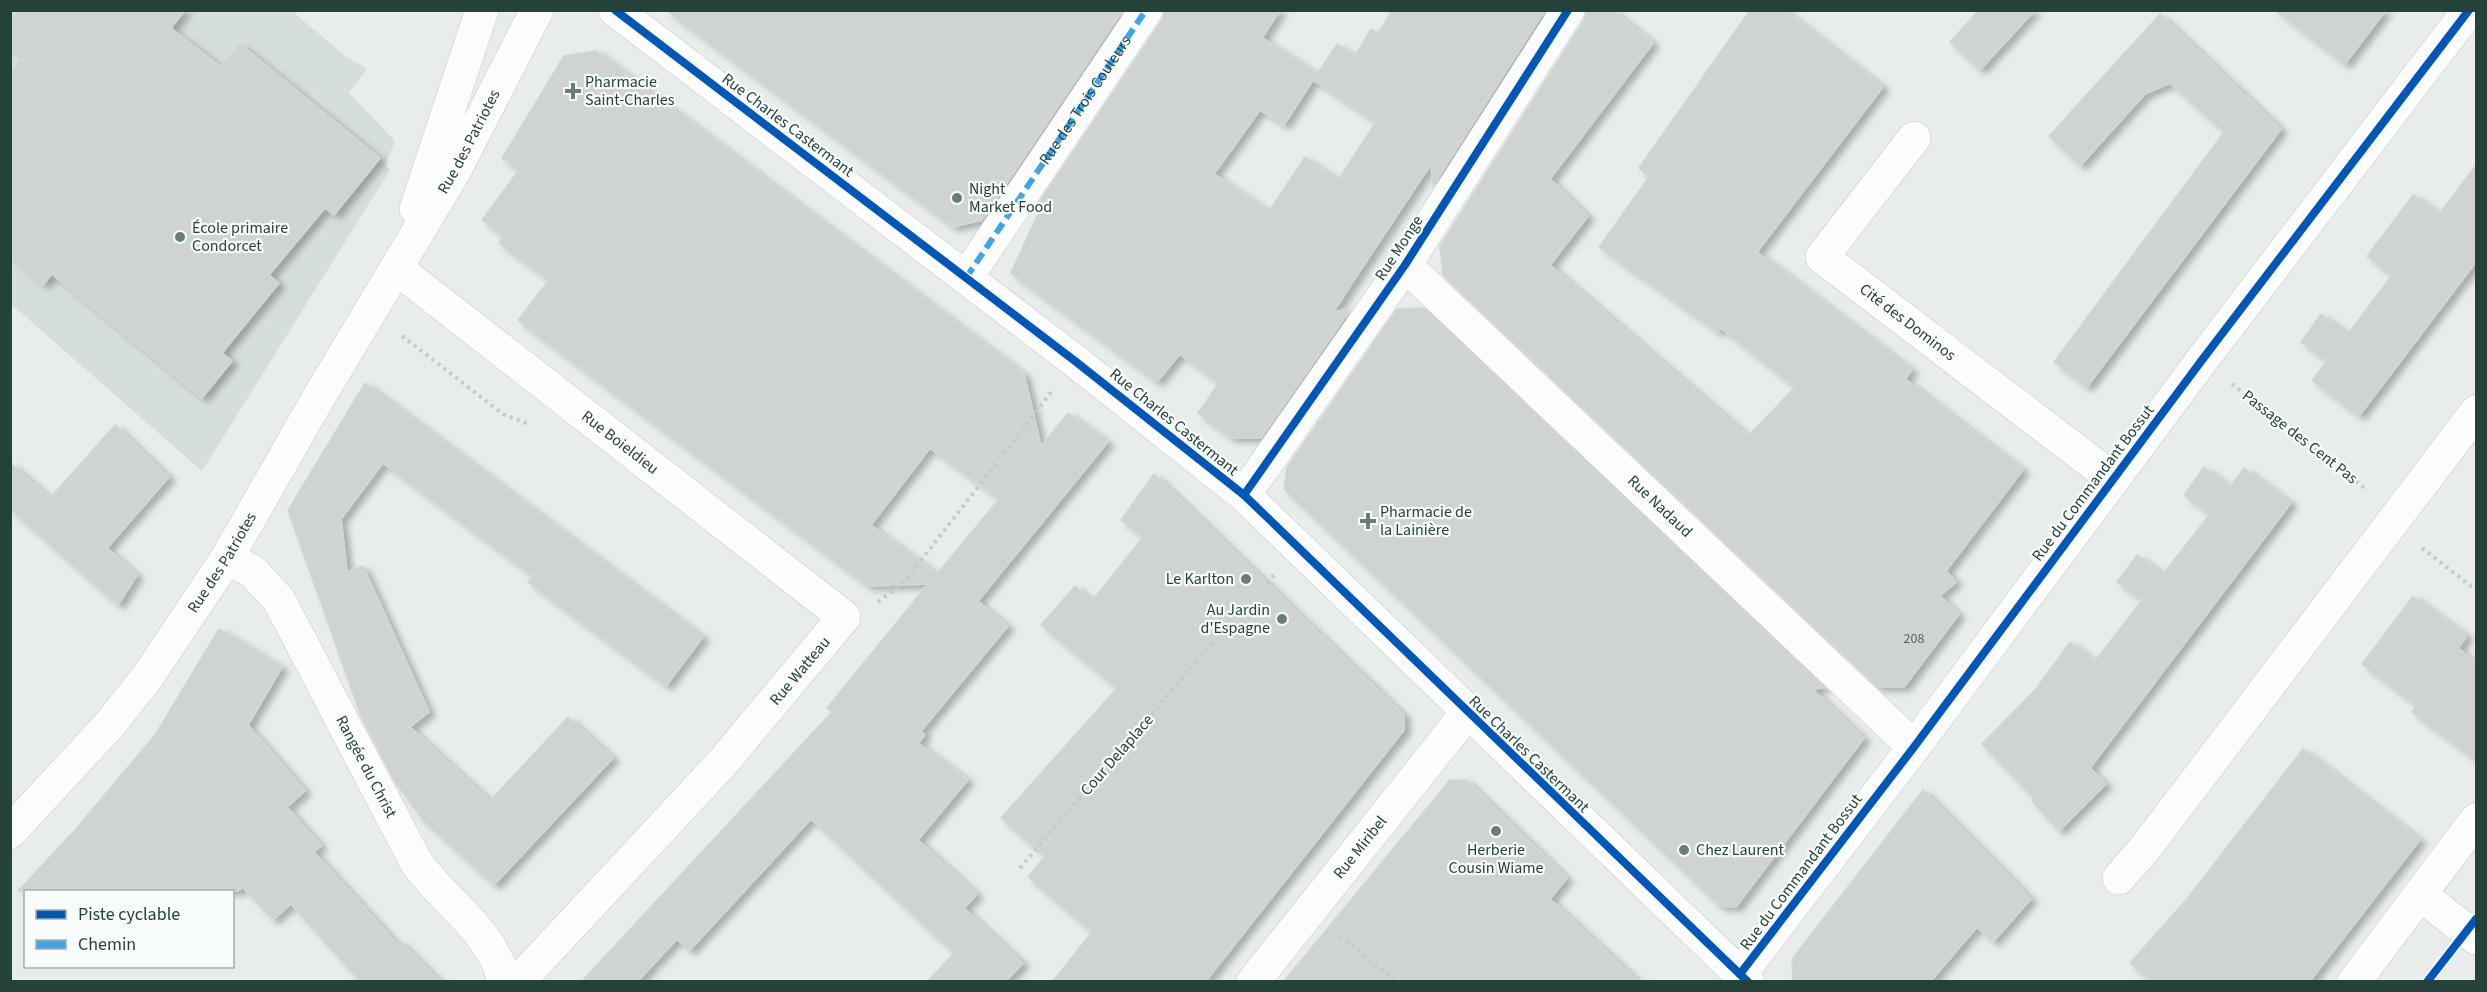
<svg xmlns="http://www.w3.org/2000/svg" width="2487" height="992" viewBox="0 0 2487 992" font-family="'Source Sans 3',sans-serif">
  <defs>
    <filter id="shadow"><feDropShadow dx="6" dy="4" stdDeviation="3" flood-color="#0004"/></filter>
  </defs>
  <rect width="100%" height="100%" fill="#e8edeb"/>
  <path fill="#d6dedb" d="M11 11H292L344 55 367 69 349 93 395 141 385 165 390 170 202 471 11 304Z"/>
  <g fill="#cfd4d2" stroke="#d1d6d4" stroke-width="1.5" fill-rule="evenodd" filter="url(#shadow)">
    <path d="M19 10H185L171 28 221 67 240 44 380 158 334 215 325 208 269 275 279 283 222 353 232 361 202 398 52 274 43 285 10 253V73L24 57 10 46V22Z"/>
    <path d="M666 10H1123L982 220 953 227Z"/>
    <path d="M1165 10H1280L1262 38 1317 74 1284 125 1260 110 1214 174 1269 211 1305 157 1338 180 1376 122 1313 80 1337 44 1355 56 1371 29 1378 34 1392 10H1545L1433 186 1431 164 1358 274 1334 311 1350 310 1261 438H1231L1198 413 1219 383 1180 354 1157 382 1011 273 1041 207 1035 208 1162 20Z"/>
    <path d="M1587 10H1613L1653 43 1550 179 1588 216 1550 265 1748 436 1795 387 1721 328 1718 332 1599 247 1649 177 1639 168 1750 10H1784L1883 87 1757 252 1912 370 1905 379 2023 470 1946 571 1956 582 1940 596 1959 614 1904 687H1878L1443 275 1440 246 1584 20Z"/>
    <path d="M1979 10H2035L1980 70 1950 42Z"/>
    <path d="M2275 10H2386L2345 64Z"/>
    <path d="M2160 14 2281 129 2087 387 2054 362 2224 132 2170 83 2145 94 2080 166 2049 136Z"/>
    <path d="M596 51 1024 374 1041 446 1068 413 1108 442 978 601 1008 626 921 731 925 735 918 743 968 780 918 840 977 894 964 908 1023 963 1006 981H928L954 953 811 819 689 951 677 939 638 981H582L832 712 827 708 928 584 868 586 518 320 549 280 499 243 504 236 482 220 519 170 502 158 564 56ZM930 448 999 499 937 574 871 525Z"/>
    <path d="M2476 165V262L2359 416 2312 380 2327 361 2301 342 2321 314 2348 334 2392 275 2367 256 2413 195 2439 214Z"/>
    <path d="M1424 308 1825 688 1812 689 1864 738 1736 907 1720 906 1284 489 1287 467 1397 309Z"/>
    <path d="M365 383 703 637 666 686 528 582 533 576 383 463 341 519 347 572 363 566 429 712 410 727 490 801 568 717 613 758 494 885 423 820 394 780 361 716 288 510Z"/>
    <path d="M115 425 169 477 107 548 137 575 118 605 10 509V463L50 498Z"/>
    <path d="M2204 467 2230 487 2244 468 2291 503 2090 768 2106 784 2059 831 2032 801 2034 798 1982 744 2036 689 2070 642 2095 661 2142 600 2117 582 2137 555 2163 574 2210 514 2184 495Z"/>
    <path d="M1154 474 1404 715V730L1206 981H1053L1092 932 1028 877 1045 856 1001 818 1117 688 1041 625 1075 586 1092 601 1143 537 1121 520Z"/>
    <path d="M2413 596 2467 636 2458 648 2476 663V760L2412 712 2416 705 2362 664Z"/>
    <path d="M219 629 282 667 248 725 305 791 287 807 321 846 314 852 397 944 400 941 439 981H357L359 980 291 904 273 920 243 887 238 891H18L74 831 155 735Z"/>
    <path d="M2303 749 2420 840 2310 981H2151L2130 963 2186 900Z"/>
    <path d="M1450 780H1466L1567 878 1550 899 1638 981H1284Z"/>
    <path d="M1923 790 2031 899 1993 942 1977 927 1931 981H1793L1792 959Z"/>
  </g>
  <g fill="none" stroke-linecap="round" stroke-linejoin="round">
    <g stroke="#c5cac8" stroke-width="34">
      <g id="minor">
        <path d="M615 10 1075 361 1244 495 1748 982"/>
        <path id="s1" d="M1914 138 1822 257 2112 478"/>
        <path d="M416 209 482 10"/>
        <path id="s2" d="M1405 265 1914 747"/>
        <path id="s3" d="M396 268 844 617 723 762 518 982"/>
        <path d="M966 278 1146 10"/>
        <path d="M1244 495 1405 265 1568 10"/>
        <path id="s4" d="M227 558 252 571 279 600 416 862C444 902 495 933 504 982"/>
        <path id="s5" d="M10 832 111 723 148 676 227 558 316 402 455 170 537 10"/>
        <path d="M2119 878 2146 847 2476 412"/>
        <path d="M2421 895 2476 938"/>
        <path d="M1740 974 1914 747 2202 360 2469 10"/>
        <path id="s6" d="M1253 982 1467 713"/>
        <path d="M2354 982 2476 820"/>
      </g>
    </g>
    <g stroke="#c3ccca" stroke-width="4" stroke-dasharray="3 4.5" stroke-linecap="butt">
      <path d="M402 336 503 414 531 425"/>
      <path d="M2232 384 2367 490"/>
      <path d="M2422 548 2476 590"/>
      <path d="M1267 583 1274 575"/>
      <path d="M878 602 906 580 1052 391"/>
      <path d="M1020 868 1214 641"/>
      <path d="M1340 936 1397 982"/>
    </g>
    <use href="#minor" stroke="#fcfcfc" stroke-width="33"/>
    <path stroke="#3ea4ec" stroke-width="6" stroke-dasharray="12 6" stroke-linecap="butt" id="s7" d="M966 278 1146 10"/>
    <g stroke="#f7fbf9" stroke-width="11">
      <g id="cycleway">
        <path d="M615 10 1075 361 1244 495 1748 982"/>
        <path d="M1244 495 1405 265 1568 10"/>
        <path d="M1740 974 1914 747 2202 360 2469 10"/>
        <path d="M2427 982 2476 919"/>
      </g>
    </g>
    <use href="#cycleway" stroke="#0057b8" stroke-width="8"/>
  </g>
  <g fill="#697e78" stroke="#f7fbf9" stroke-width="2">
    <path d="M570 82h6v6h6v6h-6v6h-6v-6h-6v-6h6z"/>
    <circle cx="957" cy="198" r="6"/>
    <circle cx="180" cy="237" r="6"/>
    <path d="M1365 512h6v6h6v6h-6v6h-6v-6h-6v-6h6z"/>
    <circle cx="1246" cy="579" r="6"/>
    <circle cx="1282" cy="619" r="6"/>
    <circle cx="1496" cy="831" r="6"/>
    <circle cx="1684" cy="850" r="6"/>
  </g>
  <g text-anchor="middle" dominant-baseline="central" stroke-width="4.5" stroke-linejoin="round" paint-order="stroke">
    <g font-size="14" fill="#506761">
      <text x="1914" y="639">208</text>
    </g>
    <g font-size="16" fill="#24423a" stroke="#f7fbf9" text-anchor="start">
      <text x="585" y="82">Pharmacie<tspan x="585" dy="18">Saint-Charles</tspan></text>
      <text x="969" y="189">Night<tspan x="969" dy="18">Market Food</tspan></text>
      <text x="192" y="228">École primaire<tspan x="192" dy="18">Condorcet</tspan></text>
      <text x="1380" y="512">Pharmacie de<tspan x="1380" dy="18">la Lainière</tspan></text>
      <text x="1234" y="579" text-anchor="end">Le Karlton</text>
      <text x="1270" y="610" text-anchor="end">Au Jardin<tspan x="1270" dy="18">d'Espagne</tspan></text>
      <text x="1496" y="850" text-anchor="middle">Herberie<tspan x="1496" dy="18">Cousin Wiame</tspan></text>
      <text x="1696" y="850">Chez Laurent</text>
    </g>
    <g font-size="16" fill="#24423a" stroke="#f7fbf9">
      <text stroke="none"><textPath href="#s7" startOffset="214">Rue des Trois Couleurs</textPath></text>
      <text transform="translate(788 125) rotate(37)">Rue Charles Castermant</text>
      <text stroke="none"><textPath href="#s5" startOffset="832">Rue des Patriotes</textPath></text>
      <text transform="translate(1399 248) rotate(-57)">Rue Monge</text>
      <text stroke="none"><textPath href="#s1" startOffset="258">Cité des Dominos</textPath></text>
      <text transform="translate(1174 422) rotate(39)">Rue Charles Castermant</text>
      <text transform="translate(2300 437) rotate(38)">Passage des Cent Pas</text>
      <text stroke="none"><textPath href="#s3" startOffset="284">Rue Boieldieu</textPath></text>
      <text transform="translate(2093 483) rotate(-53)">Rue du Commandant Bossut</text>
      <text stroke="none"><textPath href="#s2" startOffset="351">Rue Nadaud</textPath></text>
      <text stroke="none"><textPath href="#s5" startOffset="344">Rue des Patriotes</textPath></text>
      <text transform="translate(800 671) rotate(-50)">Rue Watteau</text>
      <text transform="translate(1529 754) rotate(44)">Rue Charles Castermant</text>
      <text transform="translate(1117 755) rotate(-49)">Cour Delaplace</text>
      <text stroke="none"><textPath href="#s4" startOffset="256">Rangée du Christ</textPath></text>
      <text stroke="none"><textPath href="#s6" startOffset="172">Rue Miribel</textPath></text>
      <text transform="translate(1801 872) rotate(-53)">Rue du Commandant Bossut</text>
    </g>
  </g>
  <rect width="2487" height="992" fill="none" stroke="#24423a" stroke-width="24"/>
  <rect x="24" y="890" width="210" height="78" fill="#f7fbf9" stroke="#a3b1ad" stroke-width="1.5"/>
  <rect x="36" y="910" width="30" height="9" fill="#0057b8" stroke="#a3b1ad" stroke-width="1.5"/>
  <text x="78" y="920" font-size="18" fill="#24423a">Piste cyclable</text>
  <rect x="36" y="940" width="30" height="9" fill="#3ea4ec" stroke="#a3b1ad" stroke-width="1.5"/>
  <text x="78" y="950" font-size="18" fill="#24423a">Chemin</text>
</svg>
